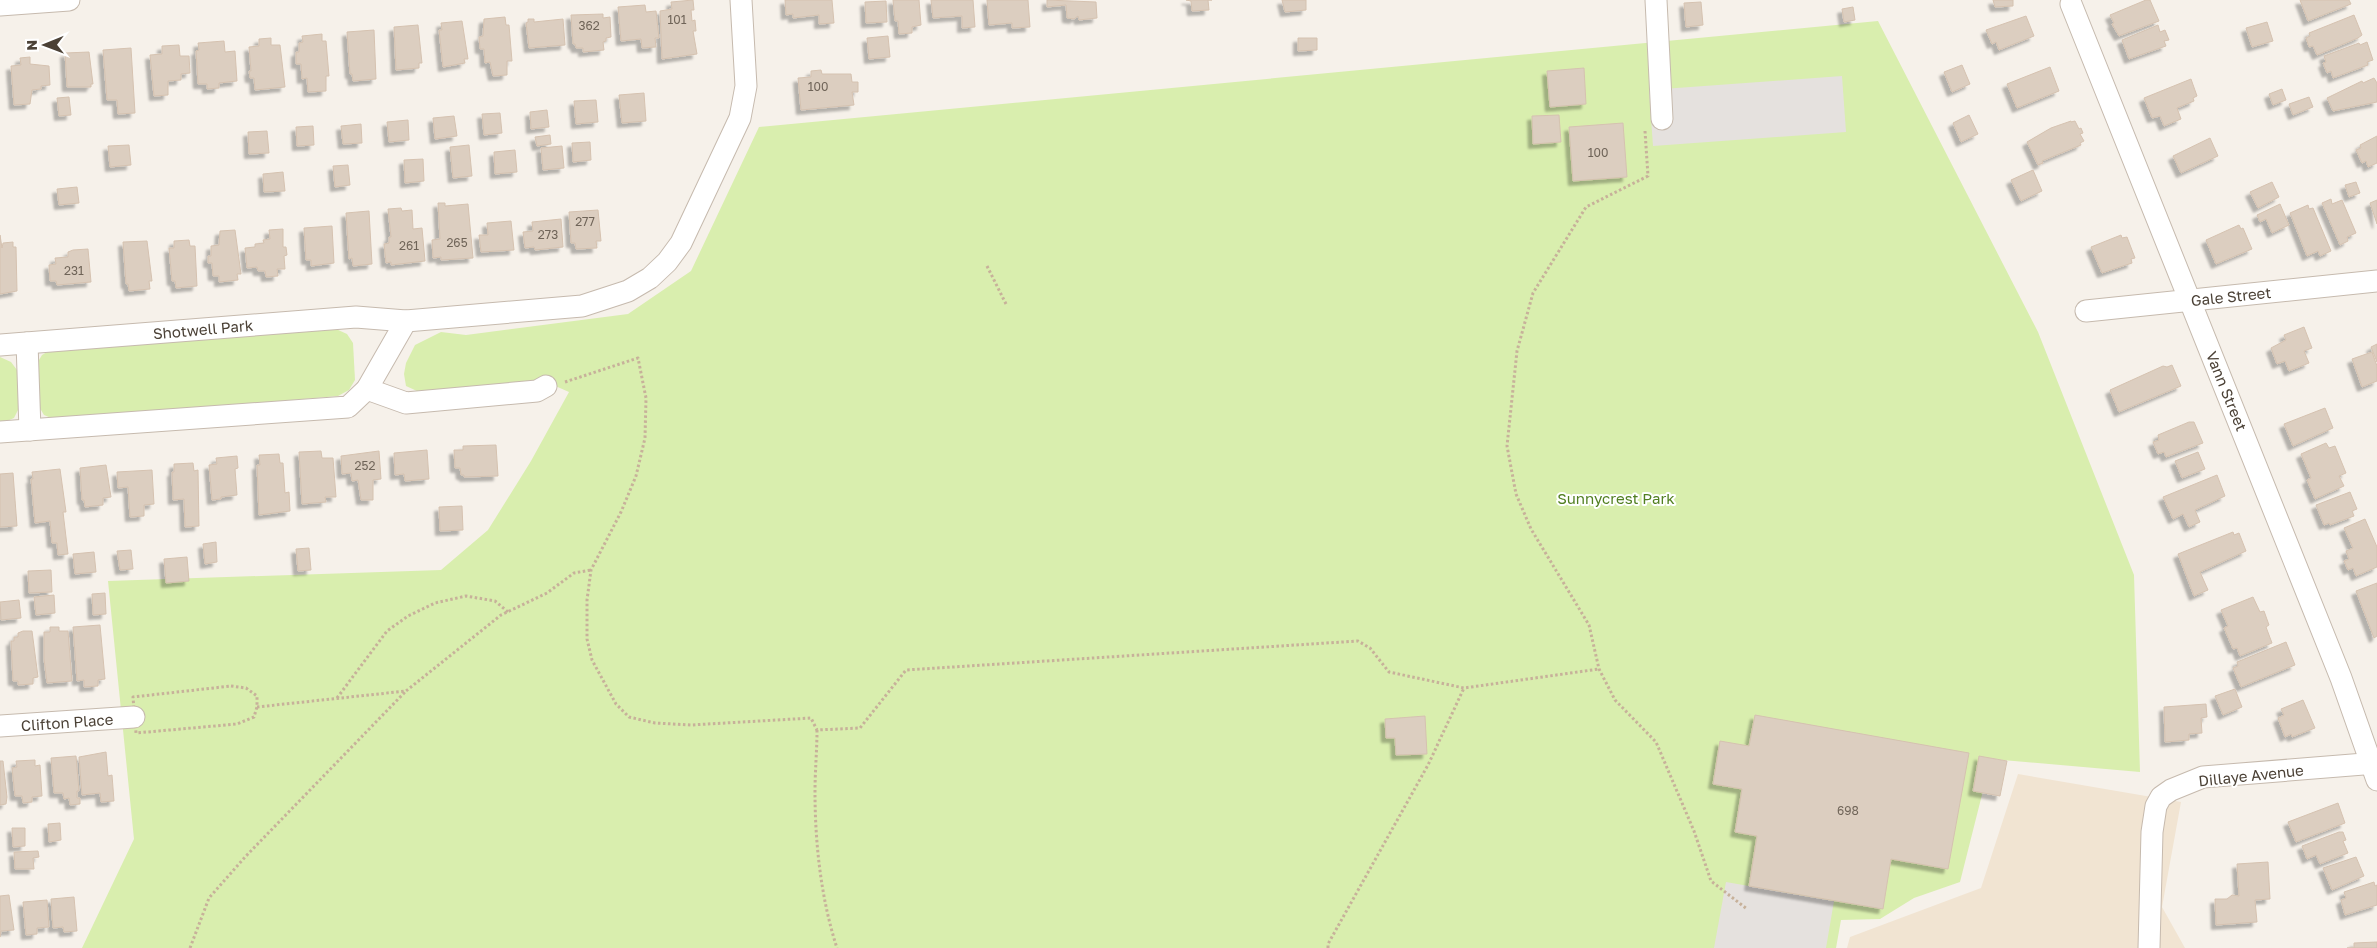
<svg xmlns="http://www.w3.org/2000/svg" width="2377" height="948" viewBox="0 0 2377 948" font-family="'Golos Text',sans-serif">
  <defs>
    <filter id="shadow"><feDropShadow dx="-4.5" dy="4.5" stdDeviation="1" flood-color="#0004"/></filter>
  </defs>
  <rect width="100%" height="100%" fill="#f6f1ea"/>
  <path fill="#f1e4d2" d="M2018 774 2181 802 2162 907 2185 948H1847L1850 937 1981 888Z"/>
  <g fill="#d9eeae">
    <path d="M1878 21 2038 332 2134 575 2140 772 1991 759 1960 882 1914 898 1880 919 1841 920 1836 948H82L134 839 108 581 441 570 488 530 531 461 569 392 544 381 417 391 406 386 404 374 406 363 415 345 441 332 466 335 628 314 691 271 759 127Z"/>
    <path d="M336 329 347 334 353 343 355 380 349 390 338 396 56 420 44 415 38 405 36 365 42 355 52 349Z"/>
    <path d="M0 357 11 362 17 370 19 408 14 418 0 424Z"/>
  </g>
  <g fill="#e5e1de">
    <path d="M1842 76 1846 132 1653 146 1649 90Z"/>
    <path d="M1726 882 1834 901 1826 948H1714Z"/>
  </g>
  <g fill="#dccec0" stroke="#d5c2b0" filter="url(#shadow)">
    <path d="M693 0 694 10H691L692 21 695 20 696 31H693L697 54 662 59 660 11 672 9 671 2Z"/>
    <path d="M785 0H832L834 23 819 24V15L793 18V14L786 15Z"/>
    <path d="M893 0H919L921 25 912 27V33L899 34 898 21H895Z"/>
    <path d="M931 0H973L975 27 962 28V16L933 18Z"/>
    <path d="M987 0H1028L1030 27 1012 28V23L989 25Z"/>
    <path d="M1047 0 1096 2 1097 18 1079 20 1078 16 1074 19 1067 18 1066 5 1047 7Z"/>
    <path d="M1186 0H1212H1208L1209 10 1192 11 1191 1Z"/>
    <path d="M1282 0H1306V10L1285 12Z"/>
    <path d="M1993 0H2013V6L1995 7Z"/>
    <path d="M2146 0H2150L2159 21 2119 36 2112 24 2114 23 2110 15Z"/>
    <path d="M2300 0H2349L2351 4 2308 21Z"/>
    <path d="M886 1 887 22 866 23 865 2Z"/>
    <path d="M1701 2 1703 25 1686 27 1684 3Z"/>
    <path d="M645 5 646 12 656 11 659 38H655L656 47 642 48 641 39 621 41 618 7Z"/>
    <path d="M1853 7 1855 20 1844 22 1842 9Z"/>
    <path d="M603 14V18L610 17 611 37 606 38V41L603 42 604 50 583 52V48H576L575 44H573L571 15Z"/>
    <path d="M2354 15 2362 35 2358 38 2317 55 2313 46 2309 47 2306 38 2310 36 2309 33Z"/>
    <path d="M2026 16 2034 36 1999 50 1996 42 1992 44 1986 30Z"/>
    <path d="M505 17 506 25H509L512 61H507V75L493 76 490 62 485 63 484 49H480L479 37 483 36 484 19Z"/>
    <path d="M528 19H534V22L563 19 565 45 529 48 526 23 528 22Z"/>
    <path d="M462 21 468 59H464L465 63 443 67 439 30H442L441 23Z"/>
    <path d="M2267 22 2273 41 2252 47 2246 28Z"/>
    <path d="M418 25 422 63H419V68L396 70 394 27Z"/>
    <path d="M2158 25 2160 32 2165 30 2169 40 2164 41 2166 46 2129 59 2122 40Z"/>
    <path d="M374 30 376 79 353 81 352 74H350L347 32Z"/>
    <path d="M322 34V41H326L329 76H326V91L308 92 307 78 302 79 301 64H296V52H299V43L303 42 302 36Z"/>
    <path d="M888 36 890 57 869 59 867 38Z"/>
    <path d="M271 38V45H280L285 87 255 90 254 78H250L249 71H251L249 47 259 46V39Z"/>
    <path d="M1298 38H1317V50L1298 51Z"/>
    <path d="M224 41 225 52 235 51 237 81 219 83V88L207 89V84H198L196 51 199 50 198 43Z"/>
    <path d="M2367 42 2373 60 2367 62 2368 65 2333 78 2331 71 2327 73 2323 63 2326 62 2324 56 2359 43 2360 45Z"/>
    <path d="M179 45 180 56H189L190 73 181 74V80L168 81V95L154 96 150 55 162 54V46Z"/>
    <path d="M131 48 135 113 118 114 117 100H107L103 50Z"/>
    <path d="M89 52 93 84H91V87H67L65 53Z"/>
    <path d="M30 57V64L49 66 50 85 41 86V89L32 90 30 104 14 105 11 66 21 65 20 58Z"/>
    <path d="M1962 65 1970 84 1952 92 1944 72Z"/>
    <path d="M2050 67 2059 91 2017 108 2007 84Z"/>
    <path d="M1584 68 1586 104 1550 107 1547 71Z"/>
    <path d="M821 70 822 74H851L852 82H858V92H852L854 105 801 110 798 78 811 77V71Z"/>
    <path d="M2374 78 2377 83V102L2333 111 2327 98 2362 81 2363 83Z"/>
    <path d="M2191 79 2197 96 2193 98 2194 101 2177 108 2181 119 2164 126 2160 116 2152 118 2144 98Z"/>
    <path d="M2282 89 2286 100 2273 105 2269 94Z"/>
    <path d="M644 93 646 121 622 123 619 95Z"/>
    <path d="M69 97 71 115 59 116 57 98Z"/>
    <path d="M2309 97 2313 107 2293 115 2289 104Z"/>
    <path d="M596 100 598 122 576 124 574 101Z"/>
    <path d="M547 110 549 127 531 129 530 112Z"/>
    <path d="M500 113 502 133 484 135 482 114Z"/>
    <path d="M1559 115 1561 142 1533 144 1532 116Z"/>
    <path d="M1969 115 1978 134 1961 142 1953 123Z"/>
    <path d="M454 116 457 136 435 139 433 118Z"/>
    <path d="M408 120 409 140 389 142 387 122Z"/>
    <path d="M2071 121V122L2075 121 2079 129 2081 128 2083 133 2080 134 2084 141 2080 143 2081 145 2042 161 2043 163 2038 165 2027 142 2051 128Z"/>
    <path d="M1623 123 1627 177 1573 181 1569 127Z"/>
    <path d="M361 124 362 143 343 144 341 126Z"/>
    <path d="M313 126 314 145 297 146 296 127Z"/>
    <path d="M267 131 269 153 249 154 248 132Z"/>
    <path d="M550 135 551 144 537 146 535 137Z"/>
    <path d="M2377 136V163L2368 167 2366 161 2362 163 2356 150 2361 148 2360 145Z"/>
    <path d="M2210 138 2218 156 2181 173 2173 156Z"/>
    <path d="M590 142 591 160 573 162 572 143Z"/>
    <path d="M129 145 131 165 110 167 108 146Z"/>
    <path d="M469 145 472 176 453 178 450 147Z"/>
    <path d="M562 146 564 168 543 170 541 148Z"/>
    <path d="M515 150 517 172 495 174 494 152Z"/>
    <path d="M423 159 424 181 405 183 404 160Z"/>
    <path d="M348 165 350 185 335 187 333 166Z"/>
    <path d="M2033 170 2042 191 2021 201 2011 180Z"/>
    <path d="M283 172 285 191 264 192 263 174Z"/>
    <path d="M2272 182 2279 197 2258 208 2250 192Z"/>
    <path d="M2356 182 2360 193 2349 197 2345 185Z"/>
    <path d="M77 187 79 203 59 205 57 189Z"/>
    <path d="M2331 199 2332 204 2342 200 2356 233 2347 237 2348 241 2340 245 2322 203Z"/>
    <path d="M2377 200V224L2370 203Z"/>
    <path d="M438 203H445V206L468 204 473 258 441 260V257L433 258 432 240 440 239Z"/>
    <path d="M2280 204 2289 225 2272 233 2266 219 2260 222 2257 215Z"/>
    <path d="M2308 205 2309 209 2313 208 2331 251 2320 256 2318 251 2307 256 2290 213Z"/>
    <path d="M401 208 402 211 412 210 413 229 422 228 425 261 391 265V262L386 263 384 244 389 243V237H391L388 209Z"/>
    <path d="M598 210 601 241H596L597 248 576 249 575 243H571L569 212Z"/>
    <path d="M369 211 372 264 353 266 352 258 349 259 346 213Z"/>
    <path d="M561 219 563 247 535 250 534 247 525 248 523 232 533 231 532 222Z"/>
    <path d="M511 221 514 250 481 252 479 235H488L487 223Z"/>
    <path d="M2239 225 2241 229 2243 228 2252 249 2216 264 2206 240Z"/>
    <path d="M332 226 334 263 311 266V260H306L304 228Z"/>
    <path d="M283 229V247H286L287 255 284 256 285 269H277L278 276 266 277 265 271H258L257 267 247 268 245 248 255 247V244L264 243 263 240 270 239 269 230Z"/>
    <path d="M235 230 241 274H237L238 280 219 282V276H213L212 263H208V256H211V246L219 245 220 231Z"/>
    <path d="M0 235 2 248 3 243 13 242V247H16L17 291 0 294Z"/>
    <path d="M2121 235 2122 238 2127 237 2135 258 2131 259 2132 263 2102 273 2091 247Z"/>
    <path d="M189 240 190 246H195L197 286 176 288 175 281H172L169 248H174V241Z"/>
    <path d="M147 241 152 281H149L150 289 129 291 128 284H126L123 242Z"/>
    <path d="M88 249 91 282 57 285 56 281H50L49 265 56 264 55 258 68 257V252L73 250Z"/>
    <path d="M2304 327 2312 348 2304 351 2309 363 2289 371 2285 361 2277 364 2271 348 2286 340 2284 335Z"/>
    <path d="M2377 344V362L2371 347Z"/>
    <path d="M2372 352 2377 366V381L2362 387 2352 359Z"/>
    <path d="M2172 365 2181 386 2119 412 2110 390 2163 366 2167 367Z"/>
    <path d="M2325 408 2333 428 2293 446 2284 424Z"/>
    <path d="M2189 422H2194L2203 443 2166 457 2164 452 2158 454 2153 442 2159 440 2158 435Z"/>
    <path d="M2326 443 2329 448 2335 446 2346 473 2339 476 2344 486 2315 499 2307 480 2311 478 2301 454Z"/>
    <path d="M496 445 498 476 464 477V475H461L460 468H455L454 450H463V446Z"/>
    <path d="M427 450 429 479 405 481 404 474 395 475 394 453Z"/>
    <path d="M321 451 322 458H333L336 497H325L326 502 302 504 299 452Z"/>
    <path d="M379 451 381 479 373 480V500H361L358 480 352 481 351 473 342 474 341 456Z"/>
    <path d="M2198 452 2205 469 2182 478 2175 461Z"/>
    <path d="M279 454 280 463H283L285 493 289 492 290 511 259 515 257 465H260L259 455Z"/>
    <path d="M237 456 238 468 235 469 237 495 221 497V499L212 500 209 465 217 464 216 458Z"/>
    <path d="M193 463 194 471 198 470 199 526 185 527 184 499 173 500 172 472H174V464Z"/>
    <path d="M106 465 111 497 103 498V505L85 507 84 500H82L80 468Z"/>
    <path d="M60 469 66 512H63L68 554 58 555 57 543H52L50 521 35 523 31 479H33L32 472Z"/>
    <path d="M152 470 154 504 144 505V516L130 517 128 487 118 488 117 472Z"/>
    <path d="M13 473 17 526 0 527V474Z"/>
    <path d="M2217 475 2225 496 2195 510 2200 522 2189 527 2183 514 2173 519 2163 497Z"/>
    <path d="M2350 492 2357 509 2352 511 2354 516 2330 525 2329 523 2324 525 2316 505Z"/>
    <path d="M462 506 463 530 440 531 439 507Z"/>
    <path d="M2365 519 2377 547V567L2356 576 2353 568 2348 570 2344 561 2349 559 2346 551 2353 548 2344 528Z"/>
    <path d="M2233 532 2234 535 2239 533 2246 551 2200 572 2208 590 2194 596 2178 554Z"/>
    <path d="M216 542 217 562 205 564 203 544Z"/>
    <path d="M309 548 311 570 298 571 296 549Z"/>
    <path d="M131 550 133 569 120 570 117 551Z"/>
    <path d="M94 552 96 572 75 574 73 554Z"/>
    <path d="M187 557 189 581 166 583 164 559Z"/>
    <path d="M51 570 52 592 29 593 28 571Z"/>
    <path d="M2377 583V636L2374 638 2356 591Z"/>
    <path d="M105 593 106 614 93 615 92 594Z"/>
    <path d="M54 595 55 613 36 615 34 597Z"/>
    <path d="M2253 597 2260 612 2264 611 2269 625 2266 627 2272 643 2240 656 2237 648 2233 649 2224 628 2228 626 2221 610Z"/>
    <path d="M19 600 21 618 1 620 0 602Z"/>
    <path d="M100 625 105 679 98 680V686L84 687V680L77 681 73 627Z"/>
    <path d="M50 627H59V631H68L72 681 47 683 44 659V632H50Z"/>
    <path d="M23 631H32L38 677 33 678V684L18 685V681H13L11 641H14V637H18V633Z"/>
    <path d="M2286 642 2295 665 2241 687 2233 668 2238 666 2237 662Z"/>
    <path d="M2235 689 2242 707 2223 715 2215 696Z"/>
    <path d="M2303 700 2315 728 2292 737 2291 734 2285 737 2278 718 2284 715 2281 709Z"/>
    <path d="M2206 704 2207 717 2201 718 2202 733 2189 734V740L2165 742 2164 707Z"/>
    <path d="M1755 715 1969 753 1948 869 1891 859 1883 909 1749 886 1757 836 1735 832 1742 789 1713 784 1720 741 1749 746Z"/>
    <path d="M1425 716 1427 754 1396 755 1395 738H1386L1385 719Z"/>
    <path d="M106 752 108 776 112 775 114 801 101 802 100 793 82 795 79 757Z"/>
    <path d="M76 756 79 791H77V798H80V804L70 805 69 798 64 799 63 793H54L51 758Z"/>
    <path d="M1979 756 2007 761 2000 796 1973 791Z"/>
    <path d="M35 760V766L40 765 42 796 32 797V802L23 803 22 796H15L12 768 17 767 16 761Z"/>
    <path d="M0 761H3L7 797 6 804 0 805Z"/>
    <path d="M2338 803 2345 823 2296 842 2288 822Z"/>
    <path d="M60 823 61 840 49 842 48 824Z"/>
    <path d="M12 828H25V846L13 847Z"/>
    <path d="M2339 832H2343L2346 840 2343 841 2348 853 2320 864 2316 855 2307 859 2302 846Z"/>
    <path d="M38 851 39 857 33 858 34 869H15L14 852Z"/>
    <path d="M2356 857 2364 876 2332 890 2323 868Z"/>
    <path d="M2268 862 2270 899 2255 900 2257 922 2216 925 2215 899H2227L2232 895 2239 896 2237 864Z"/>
    <path d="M2374 882 2375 886 2377 885V905L2345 915 2341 900 2346 898 2344 892Z"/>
    <path d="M9 895 14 930 1 931 0 937V896Z"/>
    <path d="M74 897 77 931 64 932 63 927 53 928 51 899Z"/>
    <path d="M47 900 49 927 37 928V934L26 935 23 902Z"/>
    <path d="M2377 942V948H2347H2354V943Z"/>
  </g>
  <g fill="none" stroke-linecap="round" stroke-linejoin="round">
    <g stroke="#c6baae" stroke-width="23">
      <g id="minor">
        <path d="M1656 0 1662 119"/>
        <path d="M2071 4 2341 678 2377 780"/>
        <path d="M0 5 69 0"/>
        <path d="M2086 311 2377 281"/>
        <path d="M27 343 30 430"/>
        <path d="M0 345 356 317 406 321 582 306 628 291 650 278 667 262 681 243 740 118 746 86 741 0"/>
        <path d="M367 389 406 403 537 391 546 386"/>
        <path d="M0 432 348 407 367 389 406 321"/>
        <path d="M0 726 134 717"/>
        <path d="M2149 948 2152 832 2156 806 2161 797 2171 790 2203 777 2377 763"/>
      </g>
    </g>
    <g stroke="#c7b19a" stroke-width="3" stroke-dasharray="2.5 2.5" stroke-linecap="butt">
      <path d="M1645 131 1648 176 1586 207 1533 293 1517 351 1507 446 1516 494 1531 529 1589 625 1599 669 1615 700 1656 742 1694 831 1711 881 1747 909"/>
      <path d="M987 266 1007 306"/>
      <path d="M565 382 638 358 646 398 645 438 636 476 621 512 591 570 587 600V639L592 660 616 704 629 717 655 723 691 725 811 718 817 730 860 728 906 670 1358 641 1370 648 1389 672 1464 688 1599 669"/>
      <path d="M231 686 246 688 257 696V707L254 717 237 724 136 733 133 697Z"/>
      <path d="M337 698 387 631 408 616 435 603 466 596 495 601 508 612"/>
      <path d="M257 707 406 691 501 615 547 593 574 573 591 570"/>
      <path d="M817 730C817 750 815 771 815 792 815 843 821 899 837 948"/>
      <path d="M190 948 209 898 246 856 406 691"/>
      <path d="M1328 948V944L1428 765 1464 688"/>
    </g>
    <use href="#minor" stroke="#fff" stroke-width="21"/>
  </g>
  <g text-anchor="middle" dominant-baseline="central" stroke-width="4" stroke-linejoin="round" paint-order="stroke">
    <g font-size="12" fill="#6f6458">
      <text x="677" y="19">101</text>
      <text x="589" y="25">362</text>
      <text x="818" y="86">100</text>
      <text x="1598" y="152">100</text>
      <text x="585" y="221">277</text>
      <text x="548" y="234">273</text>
      <text x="457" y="242">265</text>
      <text x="409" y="245">261</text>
      <text x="74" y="270">231</text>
      <text x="365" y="465">252</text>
      <text x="1848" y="810">698</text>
    </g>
    <g font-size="15" fill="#4b4136" stroke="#fff">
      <text transform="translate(2231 296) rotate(-6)">Gale Street</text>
      <text transform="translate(203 329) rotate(-5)">Shotwell Park</text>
      <text transform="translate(2227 391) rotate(68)">Vann Street</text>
      <text transform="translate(67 722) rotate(-4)">Clifton Place</text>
      <text transform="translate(2251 775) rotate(-6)">Dillaye Avenue</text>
    </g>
    <g font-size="15" fill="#517f21" stroke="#fff">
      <text x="1616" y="498">Sunnycrest Park</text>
    </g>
  </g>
  <g transform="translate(45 45) rotate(269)" stroke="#ffffff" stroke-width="4" paint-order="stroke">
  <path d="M0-4L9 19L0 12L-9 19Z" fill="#4b4136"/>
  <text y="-8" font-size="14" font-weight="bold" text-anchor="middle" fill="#4b4136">N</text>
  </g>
</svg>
